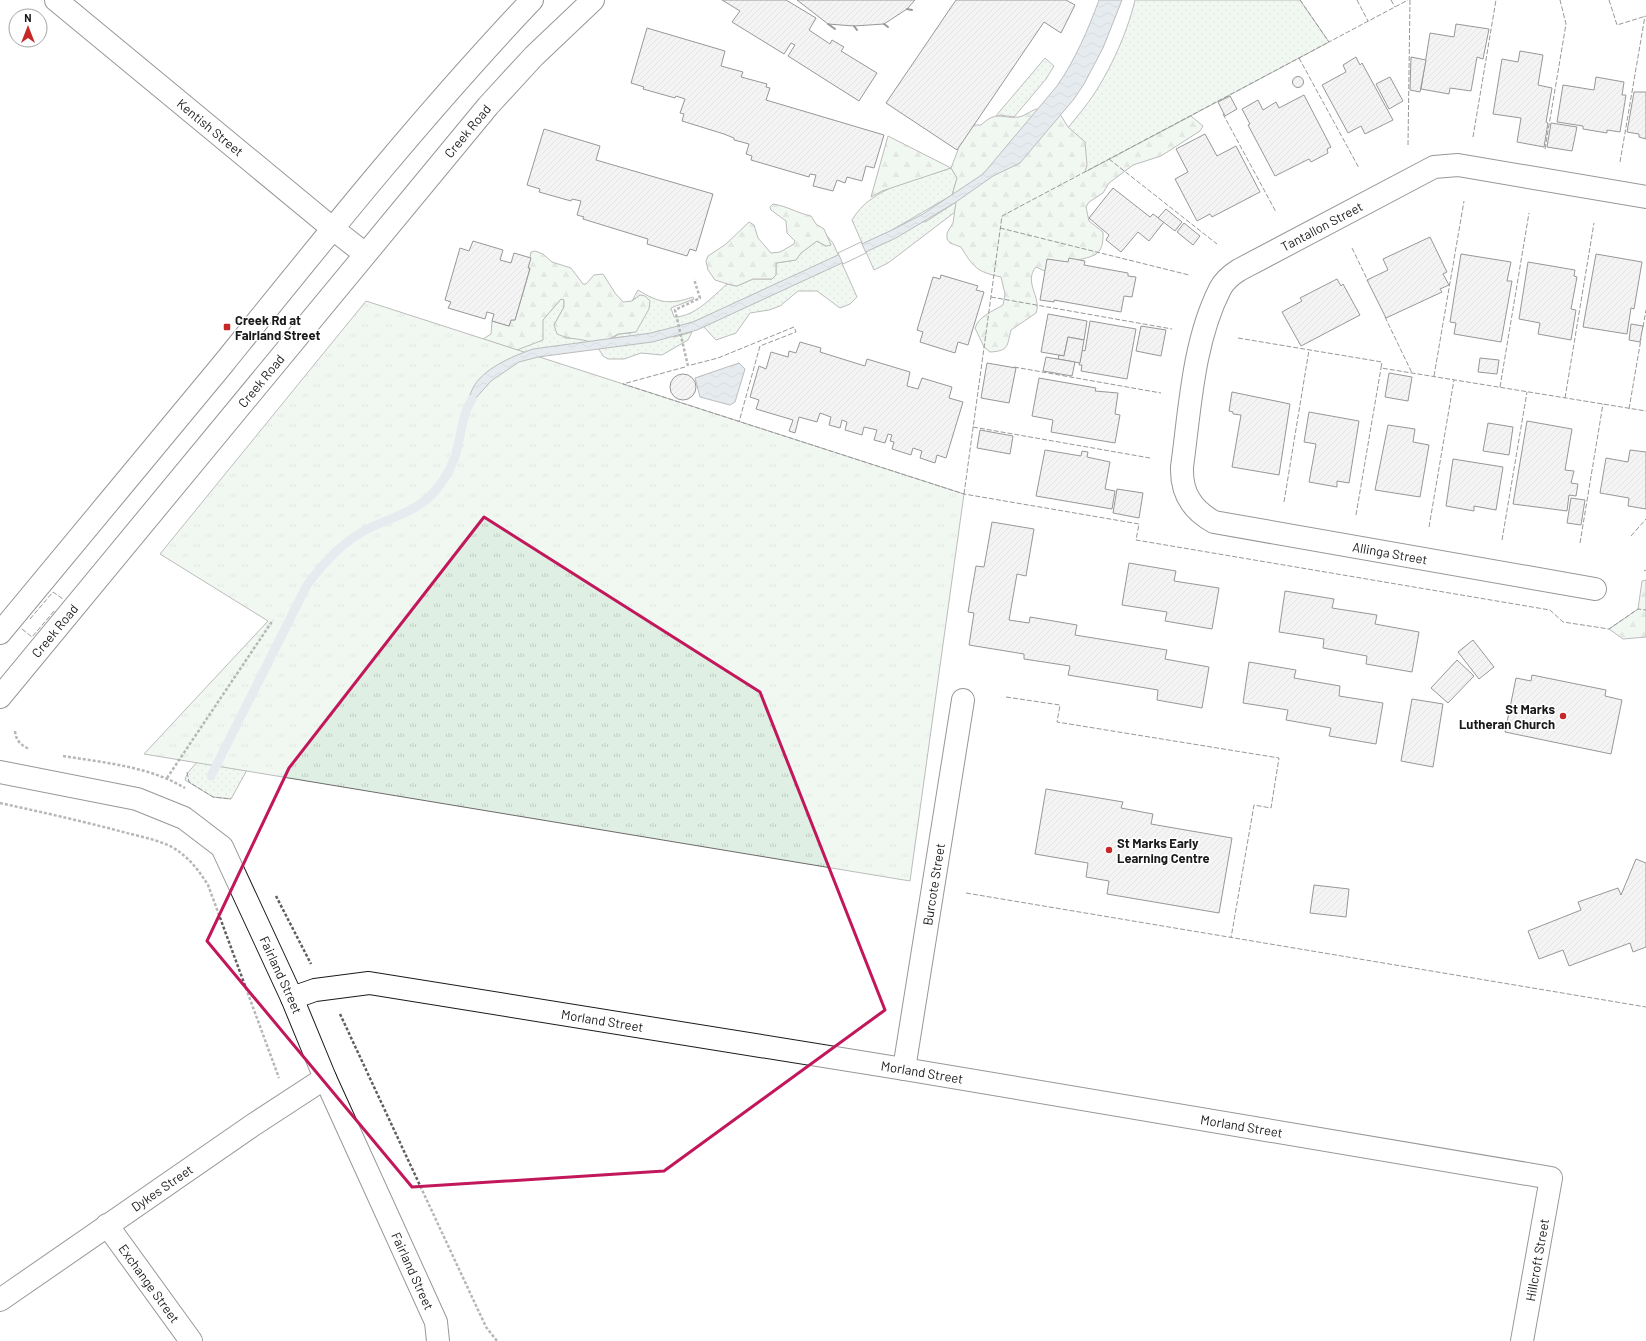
<svg xmlns="http://www.w3.org/2000/svg" width="1646" height="1341" viewBox="0 0 1646 1341" font-family="Barlow,sans-serif">
  <defs>
    <pattern id="grass-dots" width="8" height="8" patternUnits="userSpaceOnUse"><rect width="8" height="8" fill="#e0efe3"/><path d="M2 2h.1M6 6h.1" fill="none" stroke="#c0ccc2" stroke-width="1.8" stroke-linecap="round"/></pattern>
    <pattern id="forest-firs" width="22" height="20" patternUnits="userSpaceOnUse"><rect width="22" height="20" fill="#e0efe3"/><path d="M5 1l3.5 6h-7zM16 11l3.5 6h-7z" fill="#c0ccc2"/></pattern>
    <pattern id="park-tufts" width="24" height="20" patternUnits="userSpaceOnUse"><rect width="24" height="20" fill="#e0efe3"/><path d="M3 7l-1-3M5 7V3M7 7l1-3M15 17l-1-3M17 17v-4M19 17l1-3" fill="none" stroke="#c0ccc2"/></pattern>
    <pattern id="water-waves" width="16" height="10" patternUnits="userSpaceOnUse"><rect width="16" height="10" fill="#c6d2dc"/><path d="M0 5q4-4 8 0t8 0" fill="none" stroke="#aab4bc"/></pattern>
    <pattern id="building-hatch" width="6" height="6" patternUnits="userSpaceOnUse"><rect width="6" height="6" fill="#e6e6e6"/><path d="M-1 1l2-2M0 6l6-6M5 7l2-2" fill="none" stroke="#c5c5c5"/></pattern>
  </defs>
  <rect width="100%" height="100%" fill="#fff"/>
  <g fill="url(#grass-dots)" stroke="#6a6a6a">
    <path d="M1135 0H1300L1329 42 1084 173 1030 171C1048 150 1067 130 1084 108 1106 80 1127 35 1135 0Z"/>
    <path d="M1045 58 1054 66 1046 79 1014 117 1000 115 995 117Z"/>
    <path d="M951 168 957 178 952 195 892 230 927 221 956 202 955 212 888 263 874 270 852 220C872 186 916 180 951 168Z"/>
    <path d="M824 232 833 243 857 297 850 304 840 308 817 291H798L780 306 769 310 750 313 736 333 716 340 702 325 709 315 693 322 674 337 692 332 688 340 662 355 641 353 624 359H608L603 356 597 346 534 354 466 357 517 350 561 299 564 300V307L554 325 565 338 587 339 598 345 650 334 613 338 619 334 631 333 640 295 632 301 638 290C659 303 669 305 693 297L694 299 671 308 674 317C695 317 712 297 727 284L737 286 753 279H772L776 275V263L796 260 801 253 817 241 825 246 831 245Z"/>
    <path d="M202 754 253 766 247 770 231 799 213 797 185 780C187 769 198 765 202 754Z"/>
  </g>
  <g fill="url(#forest-firs)" stroke="#6a6a6a">
    <path d="M1036 109 1060 114 1068 127 1085 142 1087 165 1085 172 1191 116 1203 126 1200 131 1161 156 1133 165 1109 183 1103 193 1089 202 1086 207 1089 221 1103 232C1104 257 1093 256 1074 261 1065 264 1056 269 1047 272L1036 267C1023 282 1042 297 1036 313L1011 330C1007 346 1009 351 990 352L984 347 975 328C979 316 993 311 1003 305L1005 294 1001 277C977 272 973 267 961 247L950 243 947 239V233L953 223 956 202 953 192 957 178 951 168 882 191 871 197 888 136 951 168 958 150 956 137 970 125H981C997 110 1001 119 1019 117 1024 116 1031 111 1036 109Z"/>
    <path d="M773 204C787 206 797 213 811 216L816 224 824 229 831 245 826 246 817 241 801 253 796 260 776 263V275L772 279H753L737 286 731 285 715 280 708 270 706 261 708 256 726 244 749 222 754 225 758 238 771 253 780 252 794 244 795 241 787 233 786 221 771 210 770 207Z"/>
    <path d="M535 251 543 254 552 262 571 268 583 284H586L594 275 603 274 615 293 623 302 632 301 640 295 645 296 650 301 649 309 636 332 618 334 598 345C582 337 572 341 557 334L554 325 564 307V300L561 299 543 320V340L517 350 483 339 491 334 492 321 509 326 511 320H515L530 269 528 268 531 252Z"/>
    <path d="M1646 580V637L1623 639 1609 629 1638 609 1642 581Z"/>
  </g>
  <path fill="url(#park-tufts)" stroke="#6a6a6a" d="M366 301 964 494 910 881 144 754 268 621 160 554Z"/>
  <g fill="url(#water-waves)" stroke="#6a6a6a">
    <path d="M1099 0H1122L1103 48 1084 84 1074 99 1020 163 993 176 956 202 896 238 697 330 652 342 538 357 519 362 491 381 466 409C468 403 469 396 472 390 481 369 513 356 533 349L651 333 693 322 892 230 923 214 983 174 1057 86C1075 60 1088 30 1099 0Z"/>
    <path d="M739 363 745 369 735 402 730 405 700 397 695 378Z"/>
  </g>
  <path fill="#fff" stroke="#6a6a6a" d="M861 242 866 253 843 264 838 253Z"/>
  <g fill="none" stroke-linecap="round" stroke-linejoin="round">
    <path stroke="#c6d2dc" stroke-width="9" d="M211 776 307 585C325 561 345 539 372 527 395 516 418 511 435 491 446 478 455 462 458 445 462 428 463 414 472 399"/>
  </g>
  <g fill="url(#building-hatch)" stroke="#1a1a1a">
    <path d="M722 0H786L816 18 809 30 830 44 832 40 844 47 841 51 877 73 859 101 788 56 795 45 791 43 784 54 732 22 740 11Z"/>
    <path d="M797 0H915L907 9 884 24 854 26 828 24Z"/>
    <path d="M956 0H1066L1075 5 1061 33 1044 22 957 150 886 103Z"/>
    <path d="M1456 24 1489 29 1483 59 1477 57 1471 91 1450 88 1449 94 1421 89 1430 33 1454 37Z"/>
    <path d="M647 28 725 51 721 66 743 72 741 77 767 84 766 87 770 88 766 100 884 135 874 168 866 166 862 181 847 177 845 183 837 180 833 191 813 186 816 175 810 174 809 177 751 160 752 156 746 154 749 144 734 140V138L724 134 682 121 684 114 680 113 685 99 676 96 675 98 643 89 644 87 631 83Z"/>
    <path d="M1520 51 1543 55 1538 85 1552 88 1546 122 1548 123 1544 147 1517 142 1521 118 1493 114 1502 59 1518 62Z"/>
    <path d="M1356 57 1360 65 1362 63 1393 120 1365 134 1361 126 1348 133 1322 85 1346 72 1343 65Z"/>
    <path d="M1411 57 1426 60 1420 92 1410 90Z"/>
    <circle cx="1298" cy="82" r="5.5"/>
    <path d="M1390 77 1403 101 1389 109 1376 84Z"/>
    <path d="M1596 77 1624 82 1622 95H1626L1620 132 1607 130V133L1583 129V126L1557 122 1563 85 1594 90Z"/>
    <path d="M1634 92H1646V139L1639 137V134L1627 132Z"/>
    <path d="M1304 95 1331 147 1327 149 1328 153 1311 162 1309 159 1275 176 1248 125 1250 124 1242 109 1258 100 1263 110 1276 102 1279 108Z"/>
    <path d="M1230 96 1237 109 1225 116 1218 102Z"/>
    <path d="M1551 123 1577 127 1572 151 1547 147Z"/>
    <path d="M544 129 600 146 596 160 713 194 696 251 690 249 687 256 647 244 648 239 583 219 584 217 577 215 581 201 572 199 571 201 539 192 540 189 527 185Z"/>
    <path d="M1205 134 1217 156 1236 146 1260 192 1212 217 1210 214 1197 221 1175 179 1188 172 1176 149Z"/>
    <path d="M1113 188 1150 217 1153 214 1164 222 1149 241 1138 232 1121 252 1106 240 1109 235 1089 218Z"/>
    <path d="M1166 209 1182 222 1175 231 1158 218Z"/>
    <path d="M1184 223 1200 236 1193 245 1177 232Z"/>
    <path d="M1430 237 1447 272 1443 274 1449 285 1440 289 1442 292 1386 318 1367 280 1388 270 1383 259Z"/>
    <path d="M473 241 503 250 500 260 511 263 514 253 531 258 528 268H530L515 320H511L509 326 492 321 494 314 487 312 485 319 448 308 451 302 445 300 460 248 469 251Z"/>
    <path d="M1461 254 1511 262 1507 281H1512L1501 342 1454 334 1456 323 1450 322Z"/>
    <path d="M1596 254 1642 262 1634 309 1631 308 1627 334 1583 327Z"/>
    <path d="M1069 258 1085 261 1084 265 1128 273V276L1136 277 1132 297 1124 296 1121 312 1054 300V302L1040 300 1047 259 1068 262Z"/>
    <path d="M1528 262 1575 270 1574 276 1577 277 1571 309 1576 310 1571 340 1538 334 1540 323 1519 319Z"/>
    <path d="M941 275 978 286 976 290 984 292 968 345 958 342 955 353 920 342 923 332 917 330 933 277 940 279Z"/>
    <path d="M1337 279 1341 286 1343 284 1360 315 1301 346 1282 312 1302 301 1300 298Z"/>
    <path d="M1048 314 1087 321 1084 340 1068 337 1064 356 1041 352Z"/>
    <path d="M1090 321 1136 329 1127 379 1081 371 1082 365H1079L1082 350 1085 351Z"/>
    <path d="M1631 324 1643 326 1640 342 1629 340Z"/>
    <path d="M1141 326 1166 330 1161 356 1136 351Z"/>
    <path d="M1068 337 1084 340 1080 363 1058 359 1059 355 1064 356Z"/>
    <path d="M800 342 821 348 820 352 865 366 867 359 910 372 907 386 918 389 922 378 952 387 949 398 963 402 946 458 937 455 935 463 920 458 922 451 913 448 911 455 892 449 894 442 890 441 892 435 888 434 885 443 874 440 877 430 864 427 862 435 845 430 847 422 842 420 840 428 829 425 831 417 820 413 817 422 799 417 795 433 789 431 793 420 756 409 759 400 750 397 759 366 766 369 771 352 788 357 789 351 796 353Z"/>
    <path d="M1046 357 1075 362 1072 376 1043 371Z"/>
    <path d="M1480 358 1499 360 1497 374 1478 372Z"/>
    <path d="M987 363 1016 368 1009 403 981 398Z"/>
    <path d="M1389 373 1412 377 1408 401 1385 397Z"/>
    <circle cx="683" cy="387" r="13"/>
    <path d="M1039 378 1096 388 1095 391 1118 393 1115 414 1120 415 1115 443 1051 432 1053 420 1032 416Z"/>
    <path d="M1232 392 1290 404 1279 475 1232 467 1241 415 1233 414V412L1229 411Z"/>
    <path d="M1309 412 1359 421 1349 483 1337 481V487L1309 482 1316 444 1304 442Z"/>
    <path d="M1527 421 1572 429 1565 470 1574 471 1571 483 1578 484 1576 496 1569 495 1567 511 1513 504Z"/>
    <path d="M1488 423 1513 427 1509 455 1483 451Z"/>
    <path d="M1388 425 1415 429 1413 442 1429 445 1420 497 1375 490Z"/>
    <path d="M980 430 1013 436 1010 454 977 448Z"/>
    <path d="M1045 450 1081 456 1082 451 1088 452 1087 457 1110 462 1105 489 1115 491 1112 509 1036 496Z"/>
    <path d="M1630 450 1646 452V509L1628 506 1629 498 1600 493 1606 458 1628 462Z"/>
    <path d="M1453 459 1503 467 1496 510 1474 506V511L1446 506Z"/>
    <path d="M1117 489 1143 493 1139 518 1113 513Z"/>
    <path d="M1571 498 1585 500 1581 525 1567 523Z"/>
    <path d="M992 522 1034 529 1026 576 1017 574 1009 620 1029 623 1030 617 1077 625 1075 635 1167 650 1165 659 1209 667 1202 708 1157 700 1158 690 1068 675 1070 666 1024 659V654L969 645 974 613 968 612 976 566 984 567Z"/>
    <path d="M1129 563 1176 571 1174 581 1219 588 1212 629 1165 621 1167 612 1122 605Z"/>
    <path d="M1285 591 1334 599 1332 608 1377 615 1375 624 1419 632 1412 672 1366 664 1367 656 1323 648 1324 639 1279 632Z"/>
    <path d="M1473 640 1494 667 1479 679 1458 652Z"/>
    <path d="M1457 660 1474 676 1448 703 1431 688Z"/>
    <path d="M1249 662 1296 670 1294 678 1340 686 1339 696 1383 703 1376 744 1329 736 1331 728 1286 720 1288 710 1243 703Z"/>
    <path d="M1532 675 1606 690 1605 696 1622 700 1611 754 1505 732 1516 678 1531 681Z"/>
    <path d="M1412 699 1443 704 1433 767 1401 761Z"/>
    <path d="M1046 789 1123 802 1121 808 1153 814 1151 824 1232 838 1219 913 1107 894 1109 881 1086 877 1088 863 1035 854Z"/>
    <path d="M1636 859 1646 863V947L1633 952 1630 943 1569 966 1563 950 1539 959 1528 931 1581 910 1578 902 1618 888 1621 895Z"/>
    <path d="M1314 885 1349 889 1346 917 1310 913Z"/>
  </g>
  <g fill="none" stroke-linecap="round" stroke-linejoin="round">
    <g stroke="#1a1a1a" stroke-width="24">
      <g id="minor">
        <path id="s1" d="M56 0 332 228 365 254"/>
        <path id="s2" d="M1595 589 1214 522C1192 510 1181 493 1182 467 1190 409 1193 342 1220 289 1224 281 1231 275 1239 270L1434 167 1458 165 1646 197"/>
        <path id="s3" d="M0 772 137 799 184 818 222 847 292 998 325 1078 436 1322 438 1341"/>
        <path id="s4" d="M292 998 315 990 369 983 904 1069 1551 1178 1522 1341"/>
        <path id="s5" d="M904 1069 963 700"/>
        <path id="s6" d="M107 1225 191 1341"/>
        <path id="s7" d="M0 1300 253 1125 325 1078"/>
      </g>
    </g>
    <g stroke="#1a1a1a" stroke-width="24">
      <g id="primary">
        <path d="M0 633C74 543 149 454 223 364 323 240 422 116 532 0"/>
        <path id="s8" d="M0 697 488 106 534 56 593 0"/>
      </g>
    </g>
    <g stroke="#5f5f5f" stroke-width="2.5" stroke-dasharray="3 2" stroke-linecap="butt">
      <path d="M688 366 675 310 700 298 694 279"/>
      <path d="M15 731C16 741 21 745 29 749"/>
      <path d="M63 756C105 763 148 766 185 788"/>
      <path d="M167 778 273 620"/>
      <path d="M0 803C41 812 82 821 123 832 138 836 155 839 170 846 187 855 198 869 208 885L279 1078"/>
      <path d="M276 896 311 964"/>
      <path d="M340 1014 486 1327 497 1341"/>
    </g>
    <use href="#minor" stroke="#fff" stroke-width="22"/>
    <use href="#primary" stroke="#fff" stroke-width="22"/>
    <g stroke="#1a1a1a" stroke-width="1" stroke-dasharray="5 2" stroke-linecap="butt">
      <path d="M1300 0 1329 42 1408 0"/>
      <path d="M1357 0 1368 21"/>
      <path d="M1391 0 1395 7"/>
      <path d="M1609 0 1617 25 1646 16"/>
      <path d="M1299 58 1359 168"/>
      <path d="M1223 114 1276 212"/>
      <path d="M1473 137 1496 0"/>
      <path d="M1408 145 1410 0"/>
      <path d="M1545 149 1566 24 1560 0"/>
      <path d="M1109 159 1217 244"/>
      <path d="M1620 162 1645 16"/>
      <path d="M1000 228 1189 275"/>
      <path d="M1352 248 1368 281"/>
      <path d="M991 297 1172 329"/>
      <path d="M1385 317 1412 373"/>
      <path d="M1643 327 1646 310"/>
      <path d="M1238 338 1382 362 1381 368 1646 411"/>
      <path d="M691 365 718 358 794 327 796 332 760 346 739 422"/>
      <path d="M685 367 623 384 964 494 1139 524 1136 540 1550 610 1563 622 1609 629 1638 609 1646 610"/>
      <path d="M1014 367 1161 393"/>
      <path d="M1434 376 1464 201"/>
      <path d="M1500 387 1529 213"/>
      <path d="M1565 398 1594 223"/>
      <path d="M1629 409 1641 339"/>
      <path d="M973 427 1150 458"/>
      <path d="M964 494 1002 216 1329 42"/>
      <path d="M1284 502 1309 350"/>
      <path d="M1356 515 1381 368"/>
      <path d="M1429 527 1454 380"/>
      <path d="M1631 536 1646 519"/>
      <path d="M1502 540 1527 392"/>
      <path d="M1580 543 1603 404"/>
      <path d="M1644 571 1646 570"/>
      <path d="M30 619 53 592 63 599"/>
      <path d="M22 629 32 637 55 610"/>
      <path d="M1006 697 1060 705 1057 722 1279 758 1271 808 1254 805 1231 938"/>
      <path d="M187 772 189 782 213 797 231 799"/>
      <path d="M966 893 1646 1007"/>
    </g>
    <g stroke="#1a1a1a" stroke-width="2">
      <path d="M907 9 912 10"/>
      <path d="M828 24 835 29"/>
      <path d="M884 24 888 27"/>
      <path d="M854 26 857 30"/>
    </g>
  </g>
  <path d="M0 0H1646V1341H0ZM484 517 760 692 885 1010 664 1171 412 1187 207 941 289 768Z" fill="#fff" fill-opacity=".55" fill-rule="evenodd"/>
  <path fill="none" stroke="#c2185b" stroke-width="3" stroke-linejoin="round" d="M484 517 760 692 885 1010 664 1171 412 1187 207 941 289 768Z"/>
  <g fill="#c62828" stroke="#fff" stroke-width="1.5">
    <rect x="223" y="323" width="8" height="8" rx="2"/>
    <circle cx="1563" cy="716" r="4"/>
    <circle cx="1109" cy="850" r="4"/>
  </g>
  <g text-anchor="middle" dominant-baseline="central" stroke-width="3" stroke-linejoin="round" paint-order="stroke">
    <g font-size="13" fill="#1a1a1a" stroke="#fff">
      <text stroke="none"><textPath href="#s1" startOffset="200">Kentish Street</textPath></text>
      <text stroke="none"><textPath href="#s8" startOffset="734">Creek Road</textPath></text>
      <text stroke="none"><textPath href="#s2" startOffset="758">Tantallon Street</textPath></text>
      <text stroke="none"><textPath href="#s8" startOffset="410">Creek Road</textPath></text>
      <text transform="translate(1390 553) rotate(10)">Allinga Street</text>
      <text stroke="none"><textPath href="#s8" startOffset="86">Creek Road</textPath></text>
      <text stroke="none"><textPath href="#s5" startOffset="187">Burcote Street</textPath></text>
      <text stroke="none"><textPath href="#s3" startOffset="379">Fairland Street</textPath></text>
      <text stroke="none"><textPath href="#s4" startOffset="315">Morland Street</textPath></text>
      <text stroke="none"><textPath href="#s4" startOffset="639">Morland Street</textPath></text>
      <text stroke="none"><textPath href="#s4" startOffset="963">Morland Street</textPath></text>
      <text stroke="none"><textPath href="#s7" startOffset="197">Dykes Street</textPath></text>
      <text transform="translate(1537 1260) rotate(-80)">Hillcroft Street</text>
      <text stroke="none"><textPath href="#s3" startOffset="703">Fairland Street</textPath></text>
      <text stroke="none"><textPath href="#s6" startOffset="72">Exchange Street</textPath></text>
    </g>
    <g font-size="13" font-weight="bold" fill="#1a1a1a" stroke="#fff" text-anchor="start">
      <text x="235" y="320">Creek Rd at<tspan x="235" dy="15">Fairland Street</tspan></text>
      <text x="1555" y="709" text-anchor="end">St Marks<tspan x="1555" dy="15">Lutheran Church</tspan></text>
      <text x="1117" y="843">St Marks Early<tspan x="1117" dy="15">Learning Centre</tspan></text>
    </g>
  </g>
  <g transform="translate(28 28)"><circle r="19" fill="#ffffff" stroke="#a3a3a3"/>
  <path d="M0-3L7 15L0 10L-7 15Z" fill="#c62828"/>
  <text y="-6" font-size="11" font-weight="bold" text-anchor="middle" fill="#1a1a1a">N</text>
  </g>
</svg>
